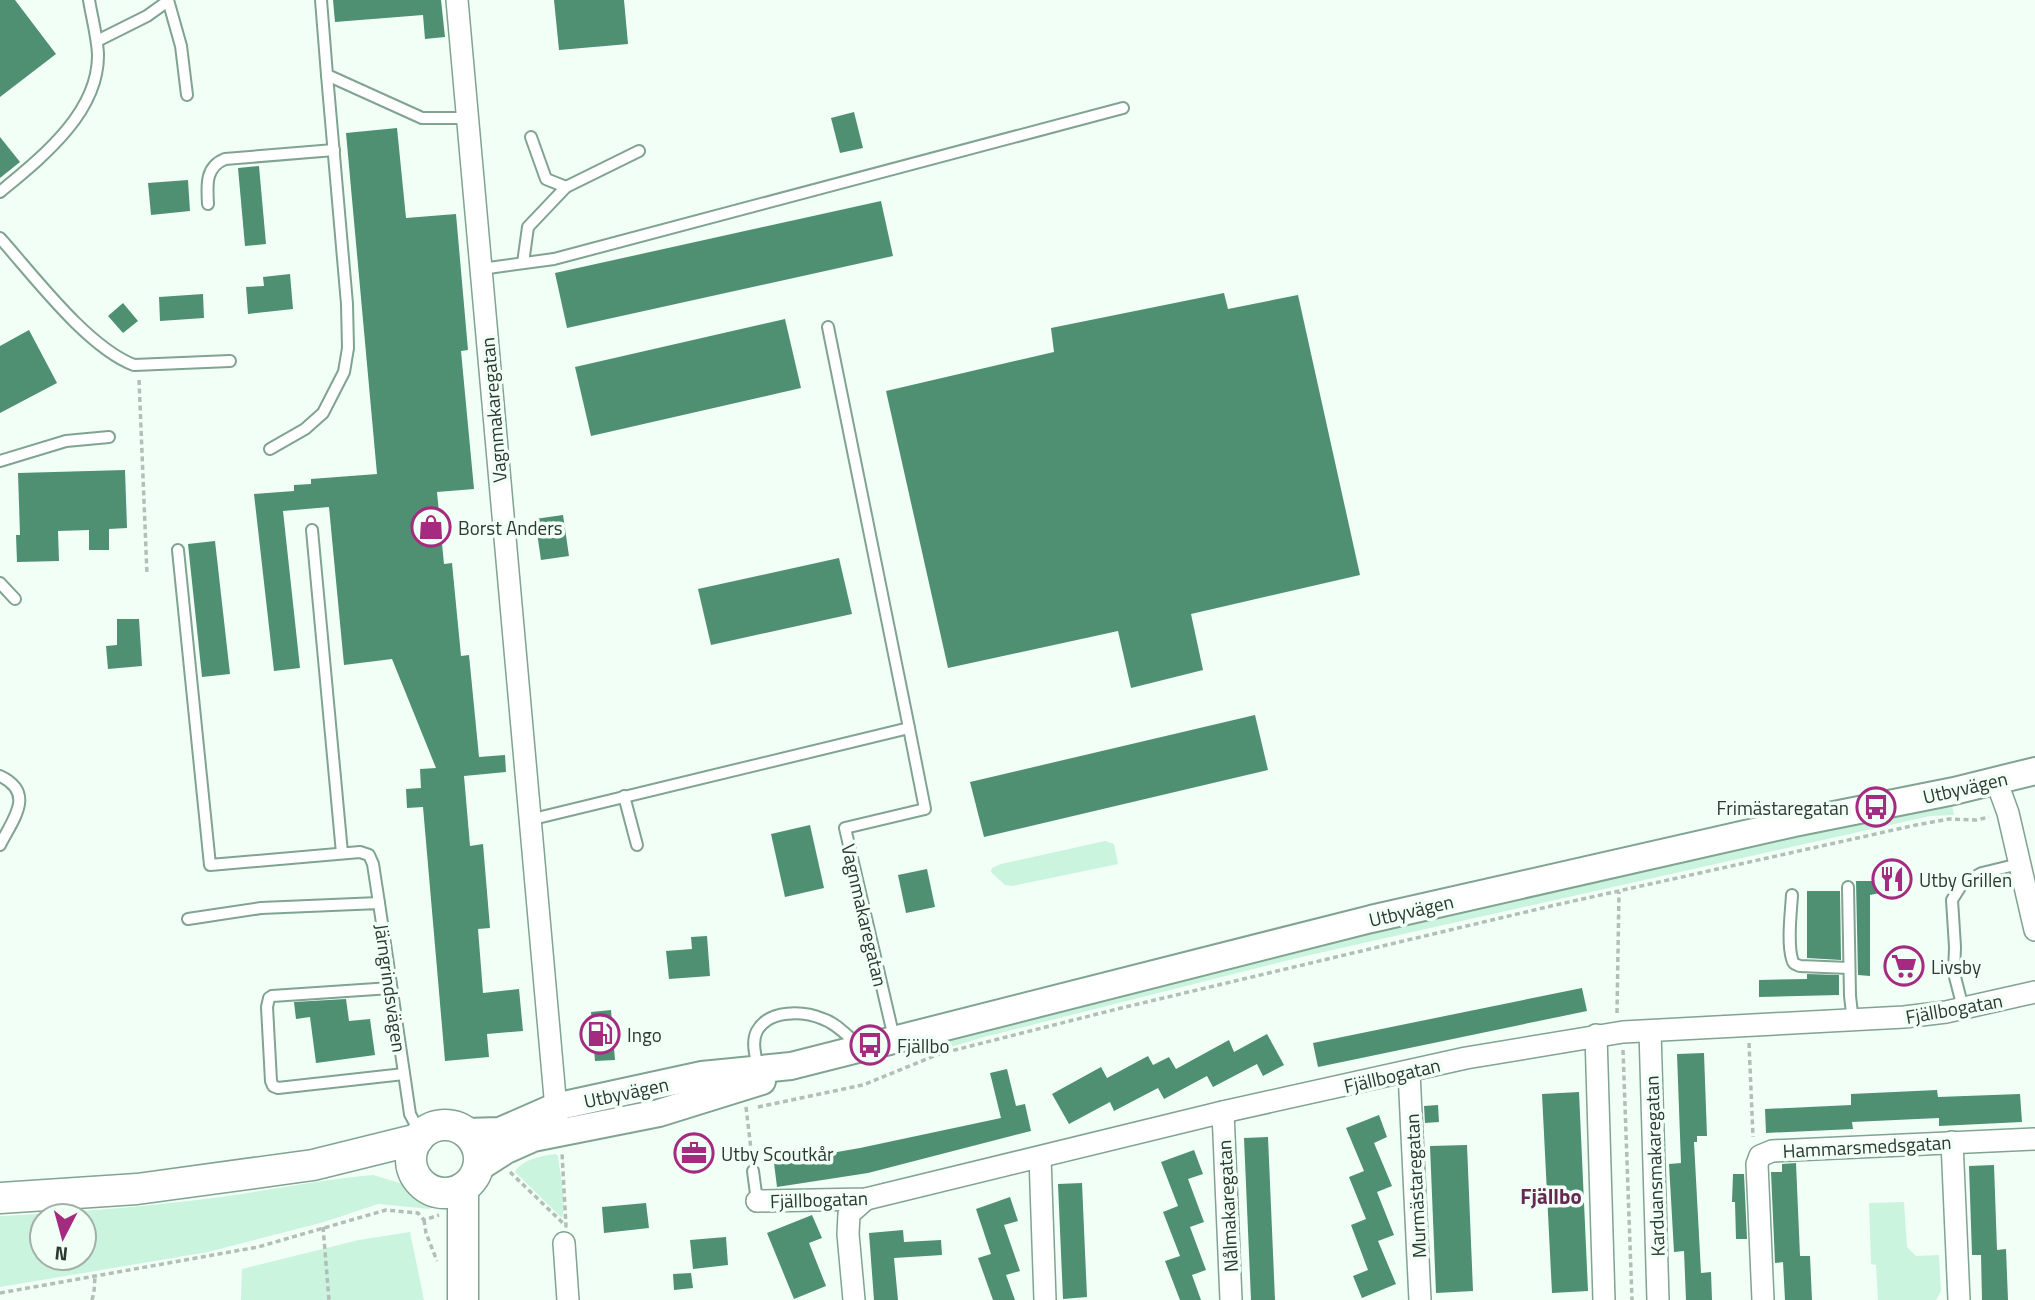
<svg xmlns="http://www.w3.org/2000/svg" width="2035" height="1300" viewBox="0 0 2035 1300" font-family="'Titillium Web',sans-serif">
  <rect width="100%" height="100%" fill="#f1fff7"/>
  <g fill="#caf4de" fill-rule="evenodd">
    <path d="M1945 806H1952L1954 815 1930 816 1301 957 984 1037 920 1056 915 1050 918 1047 1318 942 1853 823Z"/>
    <path d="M1105 841 1114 844 1118 864 1013 886 1005 885 991 872 992 868 1001 864Z"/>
    <path d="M555 1154 558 1156C560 1175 567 1201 562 1218L515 1172C522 1159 542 1156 555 1154Z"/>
    <path d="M373 1175C396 1182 419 1185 430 1209L378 1204 324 1222 208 1252 0 1287V1216C79 1212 157 1206 235 1195 281 1188 326 1179 373 1175ZM42 1216H84V1258H42Z"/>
    <path d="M1904 1202 1907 1247 1916 1256 1939 1255 1941 1291 1936 1300H1878L1876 1265 1871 1264 1869 1203Z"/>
    <path d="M410 1232 424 1300H241L242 1269 359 1240Z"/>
  </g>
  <g fill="#4f9072">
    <path d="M0 0H15L56 54 0 97Z"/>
    <path d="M333 0H441L445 37 425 39 423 15 335 22Z"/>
    <path d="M554 0H624L628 44 559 50Z"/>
    <path d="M854 112 863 148 840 153 831 118Z"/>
    <path d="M397 128 406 218 456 214 468 350 461 351 474 489 437 492 444 564 452 563 461 656 469 655 479 757 505 755 506 772 464 776 470 846 483 844 490 928 478 929 483 993 519 989 523 1031 487 1034 489 1057 445 1061 423 807 407 808 406 789 421 788 420 769 436 768 392 659 344 665 329 507 283 511 300 668 274 671 254 494 294 491V485L311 484V479L377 474 346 133Z"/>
    <path d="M0 137 20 162 0 178Z"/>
    <path d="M259 166 266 244 245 246 238 168Z"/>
    <path d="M188 180 190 211 151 215 148 183Z"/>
    <path d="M881 201 893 256 567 328 555 273Z"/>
    <path d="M290 274 293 309 248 314 246 287 264 286 263 277Z"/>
    <path d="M1224 293 1228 309 1298 295 1360 575 1191 614 1203 670 1131 688 1118 631 948 668 886 391 1054 352 1051 328Z"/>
    <path d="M203 294 204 318 160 321 159 297Z"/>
    <path d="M123 303 138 321 123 333 108 316Z"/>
    <path d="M785 319 801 388 591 436 575 367Z"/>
    <path d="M29 330 57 383 0 413V346Z"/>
    <path d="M125 470 127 528 109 529V550H89V530L58 531 59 561 17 562 16 535H20L18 473Z"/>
    <path d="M563 515 569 556 541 560 535 519Z"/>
    <path d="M215 541 230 674 202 677 188 544Z"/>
    <path d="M839 558 852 614 711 645 698 589Z"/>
    <path d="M117 619H139L142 666 108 669 106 646 117 645Z"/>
    <path d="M1255 715 1268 770 984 837 970 782Z"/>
    <path d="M810 825 824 888 785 897 771 834Z"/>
    <path d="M1905 866 1909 887 1870 895V976L1858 975 1856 881H1878L1876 872Z"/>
    <path d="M927 869 935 907 906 913 898 875Z"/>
    <path d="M1807 891H1840L1841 960 1807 958Z"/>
    <path d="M707 936 710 976 669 979 666 951 692 949 691 937Z"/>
    <path d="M1894 948 1924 963 1914 983 1884 969Z"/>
    <path d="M1807 974 1839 975V995L1759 997V980L1807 979Z"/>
    <path d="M1582 988 1587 1011 1318 1067 1313 1043Z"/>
    <path d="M346 999 349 1021 370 1019 375 1055 316 1063 310 1017 296 1019 294 1002Z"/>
    <path d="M611 1010 615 1060 595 1061 591 1012Z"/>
    <path d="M1267 1034 1284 1065 1263 1076 1257 1064 1213 1087 1207 1076 1164 1099 1158 1088 1114 1111 1110 1102 1069 1124 1052 1094 1101 1067 1107 1078 1148 1056 1153 1065 1169 1057 1176 1069 1229 1040 1234 1052Z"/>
    <path d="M1704 1053 1707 1136H1697V1142H1694L1701 1273 1711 1272 1712 1300H1686L1684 1251 1674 1252 1669 1164 1681 1163 1677 1054Z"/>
    <path d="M1007 1069 1016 1106 1025 1104 1031 1131 868 1173 777 1187 774 1163 860 1148 1001 1118 990 1073Z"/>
    <path d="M1937 1090 1938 1097 2020 1094 2022 1122 1939 1126V1118L1852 1122 1853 1129 1766 1133 1765 1109 1851 1105V1094Z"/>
    <path d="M1579 1092 1588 1291 1552 1293 1542 1094Z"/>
    <path d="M1438 1105 1439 1122 1425 1123 1424 1106Z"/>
    <path d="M1379 1115 1387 1137 1374 1143 1392 1186 1377 1192 1394 1235 1378 1241 1396 1284 1362 1298 1353 1276 1368 1270 1351 1225 1366 1219 1349 1177 1364 1171 1346 1128Z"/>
    <path d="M1268 1137 1275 1300H1251L1244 1138Z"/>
    <path d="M706 1139 708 1165 682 1167 679 1142Z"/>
    <path d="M1467 1145 1473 1291 1436 1293 1430 1146Z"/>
    <path d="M1194 1150 1203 1174 1188 1179 1204 1222 1190 1227 1206 1270 1192 1275 1201 1300H1180L1165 1261 1180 1256 1163 1212 1178 1206 1161 1162Z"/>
    <path d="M1796 1163 1800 1256H1810L1812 1300H1785L1783 1262 1775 1263 1771 1172H1782V1164Z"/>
    <path d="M1994 1165 1997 1250 2006 1249 2008 1300H1982L1981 1255H1972L1969 1166Z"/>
    <path d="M1733 1174H1744L1747 1239H1736L1735 1202H1732Z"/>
    <path d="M1082 1183 1087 1297 1063 1299 1058 1184Z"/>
    <path d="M1010 1197 1018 1221 1004 1225 1020 1271 1006 1275 1015 1300H993L978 1258 991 1254 976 1209Z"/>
    <path d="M646 1203 649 1228 604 1233 602 1207Z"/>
    <path d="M812 1215 822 1238 809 1243 826 1286 794 1299 767 1233Z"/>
    <path d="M903 1230 904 1242 941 1240 942 1255 894 1258 898 1300H874L869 1233Z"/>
    <path d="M726 1237 728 1265 693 1269 690 1240Z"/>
    <path d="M691 1273 693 1288 674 1290 673 1274Z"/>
  </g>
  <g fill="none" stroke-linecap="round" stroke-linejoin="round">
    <g stroke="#81a391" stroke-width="14">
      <g id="service">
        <path d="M168 0 181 46 187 95"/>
        <path d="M321 0 327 75 422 118H468"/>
        <path d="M97 41 147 16 168 1"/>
        <path d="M531 137 546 179 566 187"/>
        <path d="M0 192C41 158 99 113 98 54 97 36 92 18 89 0"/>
        <path d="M208 204C207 185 205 167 225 159L334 150"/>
        <path d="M0 238C34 276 87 347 134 365L230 361"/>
        <path d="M523 263 528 227 566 187 639 151"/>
        <path d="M481 269 554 259 1123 108"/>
        <path d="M828 327 909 728"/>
        <path d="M270 449 305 429 323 413 344 372 348 348 347 304 327 75"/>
        <path d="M0 461 66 441 109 437"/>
        <path d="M312 530 342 853"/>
        <path d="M178 550 210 865 360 852 369 855 373 864 379 903"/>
        <path d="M0 583 15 599"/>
        <path d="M0 776C36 793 13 819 0 845"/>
        <path d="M624 796 637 845"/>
        <path d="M529 820 909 728 925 809 845 828 894 1038"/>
        <path d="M1848 887 1850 996 1853 1022"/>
        <path d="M1792 895C1791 913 1787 942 1792 959 1793 964 1795 964 1800 966L1849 968"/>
        <path d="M188 919 261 908 379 903 410 1114 421 1135"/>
        <path d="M391 988 272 996 269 998 267 1007 271 1081 273 1086 278 1088 404 1074"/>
        <path d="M1963 1008 1954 973 1955 947 1952 900 1962 884 1982 873 2019 864"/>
        <path d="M758 1069C756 1057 751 1042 757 1031 769 1009 804 1011 823 1019 836 1023 848 1037 859 1045"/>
        <path d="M753 1171 757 1201"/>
      </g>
    </g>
    <g stroke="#81a391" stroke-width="24">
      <g id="minor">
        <path d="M457 0 557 1120"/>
        <path d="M1996 780 2008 813 2035 930"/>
        <path d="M1650 1031 1658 1300"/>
        <path d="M1596 1035 1604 1300"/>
        <path d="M1409 1072 1420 1300"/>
        <path d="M1223 1112 1231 1300"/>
        <path d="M1952 1142 1959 1300"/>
        <path d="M1040 1157 1045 1300"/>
        <path d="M757 1201 866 1199 1223 1112 1466 1058 1623 1032 1904 1017 1946 1012 2035 992"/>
        <path d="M564 1243 568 1300"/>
        <path d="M854 1300 848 1234 849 1214 866 1199"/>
        <path d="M1763 1300 1757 1164 1760 1156 1772 1151 2035 1139"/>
      </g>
    </g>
    <g stroke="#81a391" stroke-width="30">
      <g id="tertiary">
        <path d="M466 1132 500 1131 555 1107 702 1075 791 1066 1371 919 1794 823 1954 791 2035 771"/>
        <path d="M478 1168 506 1150 533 1138 659 1113 762 1081"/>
      </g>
    </g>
    <g stroke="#81a391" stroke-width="33">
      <g id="secondary">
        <circle cx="445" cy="1159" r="34"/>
        <path d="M0 1198 137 1189 313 1165 418 1139"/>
        <path d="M463 1300V1188"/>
      </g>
    </g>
    <g stroke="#b1bfb8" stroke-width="3.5" stroke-dasharray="5 3.5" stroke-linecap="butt">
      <path d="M139 380 147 574"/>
      <path d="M1617 1013 1619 892"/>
      <path d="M1749 1043 1753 1137"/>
      <path d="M1623 1050 1632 1300"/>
      <path d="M746 1107 752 1158"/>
      <path d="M758 1107 863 1085 939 1054 1117 1009 1551 906 1916 825 1949 819 1976 820 1989 817"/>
      <path d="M428 1116 452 1114"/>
      <path d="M510 1172 566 1226 562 1153"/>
      <path d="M424 1220 426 1233 437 1261"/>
      <path d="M323 1227 329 1300"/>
      <path d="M0 1293 258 1247 386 1210 418 1213 424 1220 439 1215"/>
      <path d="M92 1300 94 1292 95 1276"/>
    </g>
    <use href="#service" stroke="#fff" stroke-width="10"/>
    <use href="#minor" stroke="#fff" stroke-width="21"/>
    <use href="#tertiary" stroke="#fff" stroke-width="26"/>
    <use href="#secondary" stroke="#fff" stroke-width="30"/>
  </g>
  <defs>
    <g id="shop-ring" transform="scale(2.0125)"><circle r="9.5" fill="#f1fff7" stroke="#a52b81" stroke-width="1.5"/><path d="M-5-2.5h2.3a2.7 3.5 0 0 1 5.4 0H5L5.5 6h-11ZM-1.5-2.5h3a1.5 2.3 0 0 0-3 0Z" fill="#a52b81"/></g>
    <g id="bus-ring" transform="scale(2.0125)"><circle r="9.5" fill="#f1fff7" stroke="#a52b81" stroke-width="1.5"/><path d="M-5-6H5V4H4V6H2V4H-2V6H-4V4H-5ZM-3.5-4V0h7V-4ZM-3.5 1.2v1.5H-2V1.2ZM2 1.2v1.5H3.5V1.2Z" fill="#a52b81"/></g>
    <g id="restaurant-ring" transform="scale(2.0125)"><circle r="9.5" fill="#f1fff7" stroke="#a52b81" stroke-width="1.5"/><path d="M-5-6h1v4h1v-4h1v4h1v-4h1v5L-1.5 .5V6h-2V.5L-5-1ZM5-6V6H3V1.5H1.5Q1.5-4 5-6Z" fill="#a52b81"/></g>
    <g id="supermarket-ring" transform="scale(2.0125)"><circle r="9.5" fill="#f1fff7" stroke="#a52b81" stroke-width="1.5"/><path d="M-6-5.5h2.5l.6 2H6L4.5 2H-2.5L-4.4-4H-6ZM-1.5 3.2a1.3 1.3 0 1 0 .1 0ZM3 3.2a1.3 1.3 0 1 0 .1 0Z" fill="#a52b81"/></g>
    <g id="fuel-ring" transform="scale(2.0125)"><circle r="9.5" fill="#f1fff7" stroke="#a52b81" stroke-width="1.5"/><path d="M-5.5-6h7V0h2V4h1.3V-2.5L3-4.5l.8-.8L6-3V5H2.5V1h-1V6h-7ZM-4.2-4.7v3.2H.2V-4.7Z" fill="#a52b81"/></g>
    <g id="office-ring" transform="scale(2.0125)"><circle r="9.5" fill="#f1fff7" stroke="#a52b81" stroke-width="1.5"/><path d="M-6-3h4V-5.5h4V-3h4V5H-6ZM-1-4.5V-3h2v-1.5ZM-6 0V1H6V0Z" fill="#a52b81"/></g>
  </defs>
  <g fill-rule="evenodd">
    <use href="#shop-ring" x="431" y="527"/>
    <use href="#bus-ring" x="1876" y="807"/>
    <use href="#restaurant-ring" x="1892" y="879"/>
    <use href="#supermarket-ring" x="1904" y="966"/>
    <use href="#fuel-ring" x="600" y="1034"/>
    <use href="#bus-ring" x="870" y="1045"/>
    <use href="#office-ring" x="694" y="1153"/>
  </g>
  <g text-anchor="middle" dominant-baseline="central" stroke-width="7" stroke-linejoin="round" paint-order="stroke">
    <g font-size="19" fill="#2b3932" stroke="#f1fff7">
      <text transform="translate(493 410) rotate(-95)">Vagnmakaregatan</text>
      <text transform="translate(1965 787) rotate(-13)">Utbyvägen</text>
      <text transform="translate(1411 910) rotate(-13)">Utbyvägen</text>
      <text transform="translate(865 915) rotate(77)">Vagnmakaregatan</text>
      <text transform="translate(391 988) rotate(82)">Järngrindsvägen</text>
      <text transform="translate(1954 1008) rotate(-10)">Fjällbogatan</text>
      <text transform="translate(1392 1075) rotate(-13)">Fjällbogatan</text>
      <text transform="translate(626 1092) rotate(-12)">Utbyvägen</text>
      <text transform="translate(1867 1146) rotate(-3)">Hammarsmedsgatan</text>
      <text transform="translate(1654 1166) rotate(-92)">Karduansmakaregatan</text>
      <text transform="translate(1415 1186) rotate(-93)">Murmästaregatan</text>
      <text transform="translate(819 1199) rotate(-2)">Fjällbogatan</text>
      <text transform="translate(1227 1206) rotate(-93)">Nålmakaregatan</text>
    </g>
    <g font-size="19" fill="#2b3932" stroke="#f1fff7" text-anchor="start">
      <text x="458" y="527">Borst Anders</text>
      <text x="1849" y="807" text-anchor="end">Frimästaregatan</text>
      <text x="1919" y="879">Utby Grillen</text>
      <text x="1931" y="966">Livsby</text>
      <text x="627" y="1034">Ingo</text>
      <text x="897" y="1045">Fjällbo</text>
      <text x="721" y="1153">Utby Scoutkår</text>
    </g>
    <g font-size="21" font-weight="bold" fill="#662a52" stroke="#f1fff7">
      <text x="1551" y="1196">Fjällbo</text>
    </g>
  </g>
  <g transform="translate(63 1237) rotate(186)"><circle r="33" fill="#f1fff7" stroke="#a2b0a8" stroke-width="2"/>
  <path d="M0-5L12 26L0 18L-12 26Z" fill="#a52b81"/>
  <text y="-10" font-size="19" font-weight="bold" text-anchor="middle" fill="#2b3932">N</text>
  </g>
</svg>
